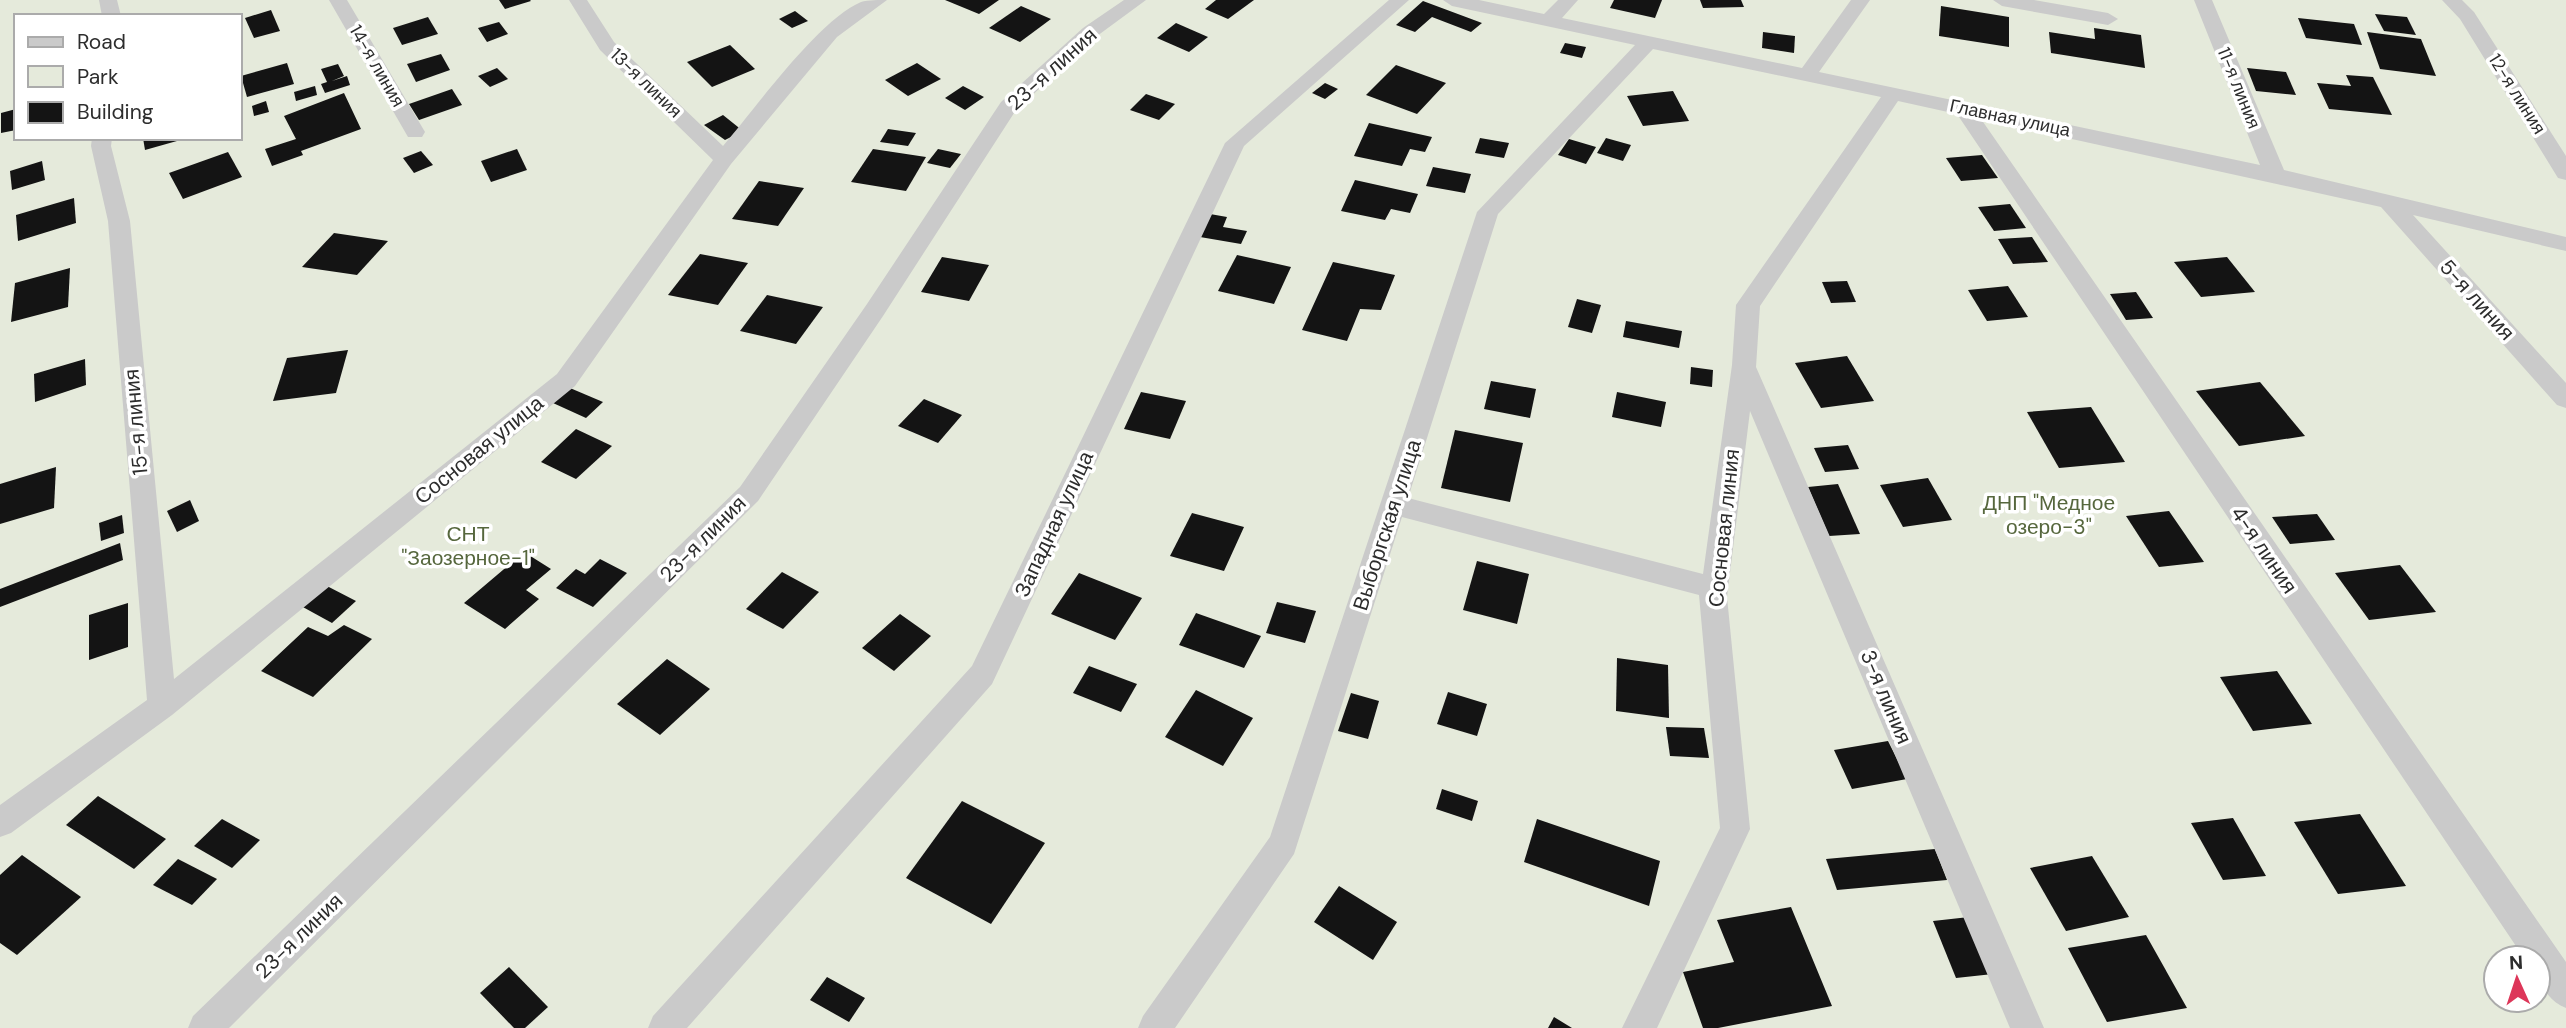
<svg xmlns="http://www.w3.org/2000/svg" width="2566" height="1028" viewBox="0 0 2566 1028" font-family="'DM Sans',sans-serif">
  <rect width="100%" height="100%" fill="#fff"/>
  <path fill="#e5eadb" fill-rule="evenodd" d="M0 0H2566V1028H0ZM16 16H240V138H16ZM2496 958H2538V1000H2496Z"/>
  <g fill="#141414">
    <path d="M499 0H530L531 1 505 9Z"/>
    <path d="M945 0H999L979 14Z"/>
    <path d="M1216 0H1254L1228 19 1205 9Z"/>
    <path d="M1614 0H1662L1655 18 1610 8Z"/>
    <path d="M1700 0H1741L1744 7 1703 8Z"/>
    <path d="M1423 1 1482 23 1471 32 1432 17 1415 32 1396 25Z"/>
    <path d="M1021 6 1051 19 1020 42 989 28Z"/>
    <path d="M1941 6 2009 17V47L1939 36Z"/>
    <path d="M271 10 280 31 254 38 245 18Z"/>
    <path d="M795 11 808 21 792 28 779 19Z"/>
    <path d="M2375 14 2407 17 2416 35 2384 31Z"/>
    <path d="M428 17 438 34 402 45 393 28Z"/>
    <path d="M2298 18 2354 24 2362 45 2306 38Z"/>
    <path d="M499 22 508 34 487 42 478 28Z"/>
    <path d="M1176 23 1208 37 1189 52 1157 38Z"/>
    <path d="M2094 28 2141 35 2145 68 2051 53 2049 32 2095 39Z"/>
    <path d="M1763 32 1795 36 1794 53 1762 48Z"/>
    <path d="M2367 32 2421 39 2436 76 2380 69Z"/>
    <path d="M1565 43 1586 47 1582 58 1560 53Z"/>
    <path d="M730 45 755 69 712 87 687 62Z"/>
    <path d="M441 54 450 70 416 82 407 64Z"/>
    <path d="M287 63 294 84 247 97 241 76Z"/>
    <path d="M917 63 941 79 908 96 885 80Z"/>
    <path d="M338 64 344 76 332 81 347 76 350 85 325 93 321 84 327 82 321 69Z"/>
    <path d="M1396 65 1446 83 1417 114 1366 95Z"/>
    <path d="M497 68 508 79 490 87 478 76Z"/>
    <path d="M2247 68 2286 72 2296 95 2256 91Z"/>
    <path d="M2346 75 2373 77 2392 115 2329 109 2317 83 2351 86Z"/>
    <path d="M1325 83 1338 89 1325 99 1312 93Z"/>
    <path d="M315 86 317 95 296 101 294 92Z"/>
    <path d="M963 86 984 97 965 110 945 98Z"/>
    <path d="M452 89 462 105 419 120 409 104Z"/>
    <path d="M1673 91 1689 121 1643 126 1627 96Z"/>
    <path d="M344 93 361 129 301 151 303 155 272 166 265 149 296 139 284 116Z"/>
    <path d="M1146 94 1175 104 1159 120 1130 110Z"/>
    <path d="M266 101 269 112 254 116 252 106Z"/>
    <path d="M16 109V130L1 133V113Z"/>
    <path d="M723 115 743 131 725 140 704 125Z"/>
    <path d="M1369 123 1432 137 1425 152 1410 149 1402 166 1354 156Z"/>
    <path d="M888 129 916 133 908 146 880 142Z"/>
    <path d="M143 138H184V139L145 150Z"/>
    <path d="M1480 138 1509 143 1504 158 1475 153Z"/>
    <path d="M1606 138 1631 145 1623 161 1597 153Z"/>
    <path d="M1569 139 1596 147 1586 164 1558 155Z"/>
    <path d="M517 149 527 170 491 182 481 161Z"/>
    <path d="M873 149 926 157 906 191 851 182Z"/>
    <path d="M938 149 961 154 950 168 927 163Z"/>
    <path d="M421 151 433 165 414 173 403 158Z"/>
    <path d="M228 152 242 177 183 199 169 173Z"/>
    <path d="M1982 155 1998 178 1961 181 1946 158Z"/>
    <path d="M42 161 45 180 12 190 10 171Z"/>
    <path d="M1433 167 1471 174 1465 193 1426 186Z"/>
    <path d="M1355 180 1418 194 1410 213 1391 209 1385 220 1341 211Z"/>
    <path d="M759 181 804 188 778 226 732 219Z"/>
    <path d="M74 198 76 223 18 241 16 215Z"/>
    <path d="M2010 204 2026 228 1994 231 1978 207Z"/>
    <path d="M1210 214 1227 217 1223 227 1247 231 1241 244 1200 237Z"/>
    <path d="M334 233 388 241 357 275 302 267Z"/>
    <path d="M2032 237 2048 262 2013 264 1998 239Z"/>
    <path d="M700 254 748 263 718 305 668 295Z"/>
    <path d="M1237 255 1291 267 1274 304 1218 291Z"/>
    <path d="M942 257 989 265 969 301 921 292Z"/>
    <path d="M2227 257 2255 292 2201 297 2174 262Z"/>
    <path d="M1333 262 1395 275 1381 310 1360 309 1347 341 1302 330Z"/>
    <path d="M70 268 68 307 11 322 15 283Z"/>
    <path d="M1847 281 1856 302 1831 303 1822 282Z"/>
    <path d="M2008 286 2028 317 1987 321 1968 290Z"/>
    <path d="M2136 292 2153 318 2126 320 2110 294Z"/>
    <path d="M767 295 823 307 796 344 740 331Z"/>
    <path d="M1577 299 1601 305 1592 333 1568 327Z"/>
    <path d="M1626 321 1682 331 1679 348 1623 337Z"/>
    <path d="M348 350 336 393 273 401 287 358Z"/>
    <path d="M1847 356 1874 401 1821 408 1795 363Z"/>
    <path d="M85 359 86 385 35 402 34 374Z"/>
    <path d="M1691 367 1713 370 1712 387 1690 384Z"/>
    <path d="M1491 381 1536 389 1530 418 1484 409Z"/>
    <path d="M2260 382 2305 436 2239 446 2196 391Z"/>
    <path d="M570 388 603 402 586 418 553 403Z"/>
    <path d="M1141 392 1186 401 1170 439 1124 429Z"/>
    <path d="M1617 392 1666 402 1661 427 1612 417Z"/>
    <path d="M924 399 962 415 938 443 898 426Z"/>
    <path d="M2091 407 2125 462 2059 468 2027 412Z"/>
    <path d="M576 429 612 446 576 479 541 462Z"/>
    <path d="M1455 430 1523 443 1510 502 1441 488Z"/>
    <path d="M1848 445 1859 469 1825 472 1814 448Z"/>
    <path d="M56 467 54 508 0 524V484Z"/>
    <path d="M1928 478 1952 520 1903 527 1880 485Z"/>
    <path d="M1838 484 1860 534 1829 536 1808 487Z"/>
    <path d="M190 500 199 521 177 532 167 511Z"/>
    <path d="M2169 511 2204 562 2159 567 2126 516Z"/>
    <path d="M1192 513 1244 527 1224 571 1170 556Z"/>
    <path d="M2317 514 2335 540 2290 544 2272 517Z"/>
    <path d="M122 515 124 533 101 541 99 523Z"/>
    <path d="M120 543 123 560 0 607V589Z"/>
    <path d="M524 552 551 569 526 590 539 599 505 629 464 603Z"/>
    <path d="M600 559 627 573 593 607 556 588 576 569 585 574Z"/>
    <path d="M1477 561 1529 574 1517 624 1463 610Z"/>
    <path d="M2400 565 2436 612 2369 620 2335 573Z"/>
    <path d="M782 572 819 592 783 629 746 609Z"/>
    <path d="M1079 573 1142 598 1115 640 1051 614Z"/>
    <path d="M325 585 356 601 332 623 301 606Z"/>
    <path d="M1277 602 1316 611 1305 643 1266 633Z"/>
    <path d="M128 603V647L89 660V615Z"/>
    <path d="M1196 613 1261 636 1244 668 1179 645Z"/>
    <path d="M900 614 931 636 894 671 862 648Z"/>
    <path d="M344 625 372 639 313 697 261 671 308 627 328 636Z"/>
    <path d="M1617 658 1668 665 1669 718 1616 711Z"/>
    <path d="M667 659 710 689 660 735 617 704Z"/>
    <path d="M1089 666 1137 684 1121 712 1073 693Z"/>
    <path d="M2277 671 2312 724 2253 731 2220 677Z"/>
    <path d="M1196 690 1253 718 1223 766 1165 737Z"/>
    <path d="M1448 692 1487 704 1477 736 1437 724Z"/>
    <path d="M1351 693 1379 701 1368 739 1338 731Z"/>
    <path d="M1666 727 1704 728 1709 758 1670 756Z"/>
    <path d="M1888 741 1907 779 1852 789 1834 750Z"/>
    <path d="M1442 789 1478 801 1472 821 1436 809Z"/>
    <path d="M98 796 166 839 134 869 66 825Z"/>
    <path d="M962 801 1045 843 991 924 906 878Z"/>
    <path d="M2360 814 2406 886 2338 894 2294 822Z"/>
    <path d="M2233 818 2266 876 2223 880 2191 823Z"/>
    <path d="M222 819 260 840 232 868 194 846Z"/>
    <path d="M1537 819 1660 861 1649 906 1524 862Z"/>
    <path d="M1935 849 1947 880 1837 890 1826 859Z"/>
    <path d="M22 855 81 897 17 955 0 943V875Z"/>
    <path d="M2092 856 2129 917 2066 931 2030 868Z"/>
    <path d="M178 859 217 879 192 905 153 885Z"/>
    <path d="M1339 886 1397 922 1373 960 1314 922Z"/>
    <path d="M1791 907 1832 1006 1718 1028H1703L1683 972 1734 962 1717 920Z"/>
    <path d="M1969 917 1993 974 1956 978 1933 921Z"/>
    <path d="M2146 935 2187 1008 2107 1022 2068 948Z"/>
    <path d="M509 967 548 1007 525 1028H514L480 993Z"/>
    <path d="M827 977 865 998 849 1022 810 1000Z"/>
    <path d="M1554 1017 1572 1028H1548Z"/>
  </g>
  <g fill="none" stroke-linecap="round" stroke-linejoin="round">
    <g fill="#cacaca" fill-rule="evenodd">
      <path d="M99 0H117L121 16H102Z"/>
      <path d="M329 0H347L425 132 422 137H408Z"/>
      <path d="M569 0H587L614 42 723 146C755 109 818 20 861 2 868 0 879 0 887 0L837 37 731 164 575 386 172 715 11 833 0 837V805L147 700 108 221 91 146 92 138H112L111 146 130 221 174 679 557 374 713 160 600 50Z"/>
      <path d="M1124 0H1146L1097 36 1016 110 883 316 758 501 229 1028H188L193 1016 740 487 867 304 1001 102 1083 28Z"/>
      <path d="M1389 0H1409L1244 146 992 684 687 1028H648L653 1016 972 666 1225 143Z"/>
      <path d="M1443 0H1479L1544 14 1558 0H1578L1562 18 1802 68 1851 0H1870L1819 72 2260 165 2194 0H2212L2284 170 2566 237V251L2413 215 2566 383V408L2557 405 2381 207 1981 119 2566 962V1008C2544 999 2538 980 2538 958H2524L1957 114 1898 101 1760 306 1756 367 2044 1028H2010L1750 411 1727 597 1750 829 1657 1028H1622L1720 828 1699 595 1402 517 1294 854 1175 1028H1138L1143 1016 1270 837 1477 212 1635 45 1452 6ZM1653 49 1881 97 1736 305 1732 365 1703 574 1408 498 1498 214Z"/>
      <path d="M1993 0H2034L2108 13 2118 19 2108 25 2002 6Z"/>
      <path d="M2442 0H2462L2474 12 2566 156V180L2558 178 2460 19Z"/>
    </g>
  </g>
  <g text-anchor="middle" dominant-baseline="central" stroke-width="7" stroke-linejoin="round" paint-order="stroke">
    <g font-size="18" fill="#2d2d2d" stroke="#fff">
      <text transform="translate(377 66) rotate(60)">14-я линия</text>
      <text transform="translate(646 83) rotate(44)">13-я линия</text>
      <text transform="translate(2239 88) rotate(68)">11-я линия</text>
      <text transform="translate(2517 94) rotate(58)">12-я линия</text>
      <text transform="translate(2010 118) rotate(12)">Главная улица</text>
    </g>
    <g font-size="21" fill="#2d2d2d" stroke="#fff">
      <text transform="translate(1052 69) rotate(-42)">23-я линия</text>
      <text transform="translate(2477 300) rotate(48)">5-я линия</text>
      <text transform="translate(136 422) rotate(-95)">15-я линия</text>
      <text transform="translate(479 450) rotate(-39)">Сосновая улица</text>
      <text transform="translate(1054 524) rotate(-65)">Западная улица</text>
      <text transform="translate(1387 525) rotate(-72)">Выборгская улица</text>
      <text transform="translate(1724 528) rotate(-84)">Сосновая линия</text>
      <text transform="translate(703 539) rotate(-45)">23-я линия</text>
      <text transform="translate(2264 550) rotate(56)">4-я линия</text>
      <text transform="translate(1886 697) rotate(67)">3-я линия</text>
      <text transform="translate(299 936) rotate(-44)">23-я линия</text>
    </g>
    <g font-size="21" fill="#56673d" stroke="#fff">
      <text x="2049" y="503">ДНП "Медное<tspan x="2049" dy="24">озеро-3"</tspan></text>
      <text x="468" y="534">СНТ<tspan x="468" dy="24">"Заозерное-1"</tspan></text>
    </g>
  </g>
  <rect x="14" y="14" width="228" height="126" fill="#ffffff" stroke="#ababab" stroke-width="2"/>
  <rect x="28" y="37" width="35" height="10" fill="#cacaca" stroke="#ababab" stroke-width="2"/>
  <text x="77" y="49" font-size="21" fill="#2d2d2d">Road</text>
  <rect x="28" y="66" width="35" height="21" fill="#e5eadb" stroke="#ababab" stroke-width="2"/>
  <text x="77" y="84" font-size="21" fill="#2d2d2d">Park</text>
  <rect x="28" y="102" width="35" height="21" fill="#141414" stroke="#ababab" stroke-width="2"/>
  <text x="77" y="119" font-size="21" fill="#2d2d2d">Building</text>
  <g transform="translate(2517 979) rotate(357)"><circle r="33" fill="#ffffff" stroke="#ababab" stroke-width="2"/>
  <path d="M0-5L12 26L0 18L-12 26Z" fill="#dd3659"/>
  <text y="-10" font-size="19" font-weight="bold" text-anchor="middle" fill="#2d2d2d">N</text>
  </g>
</svg>
